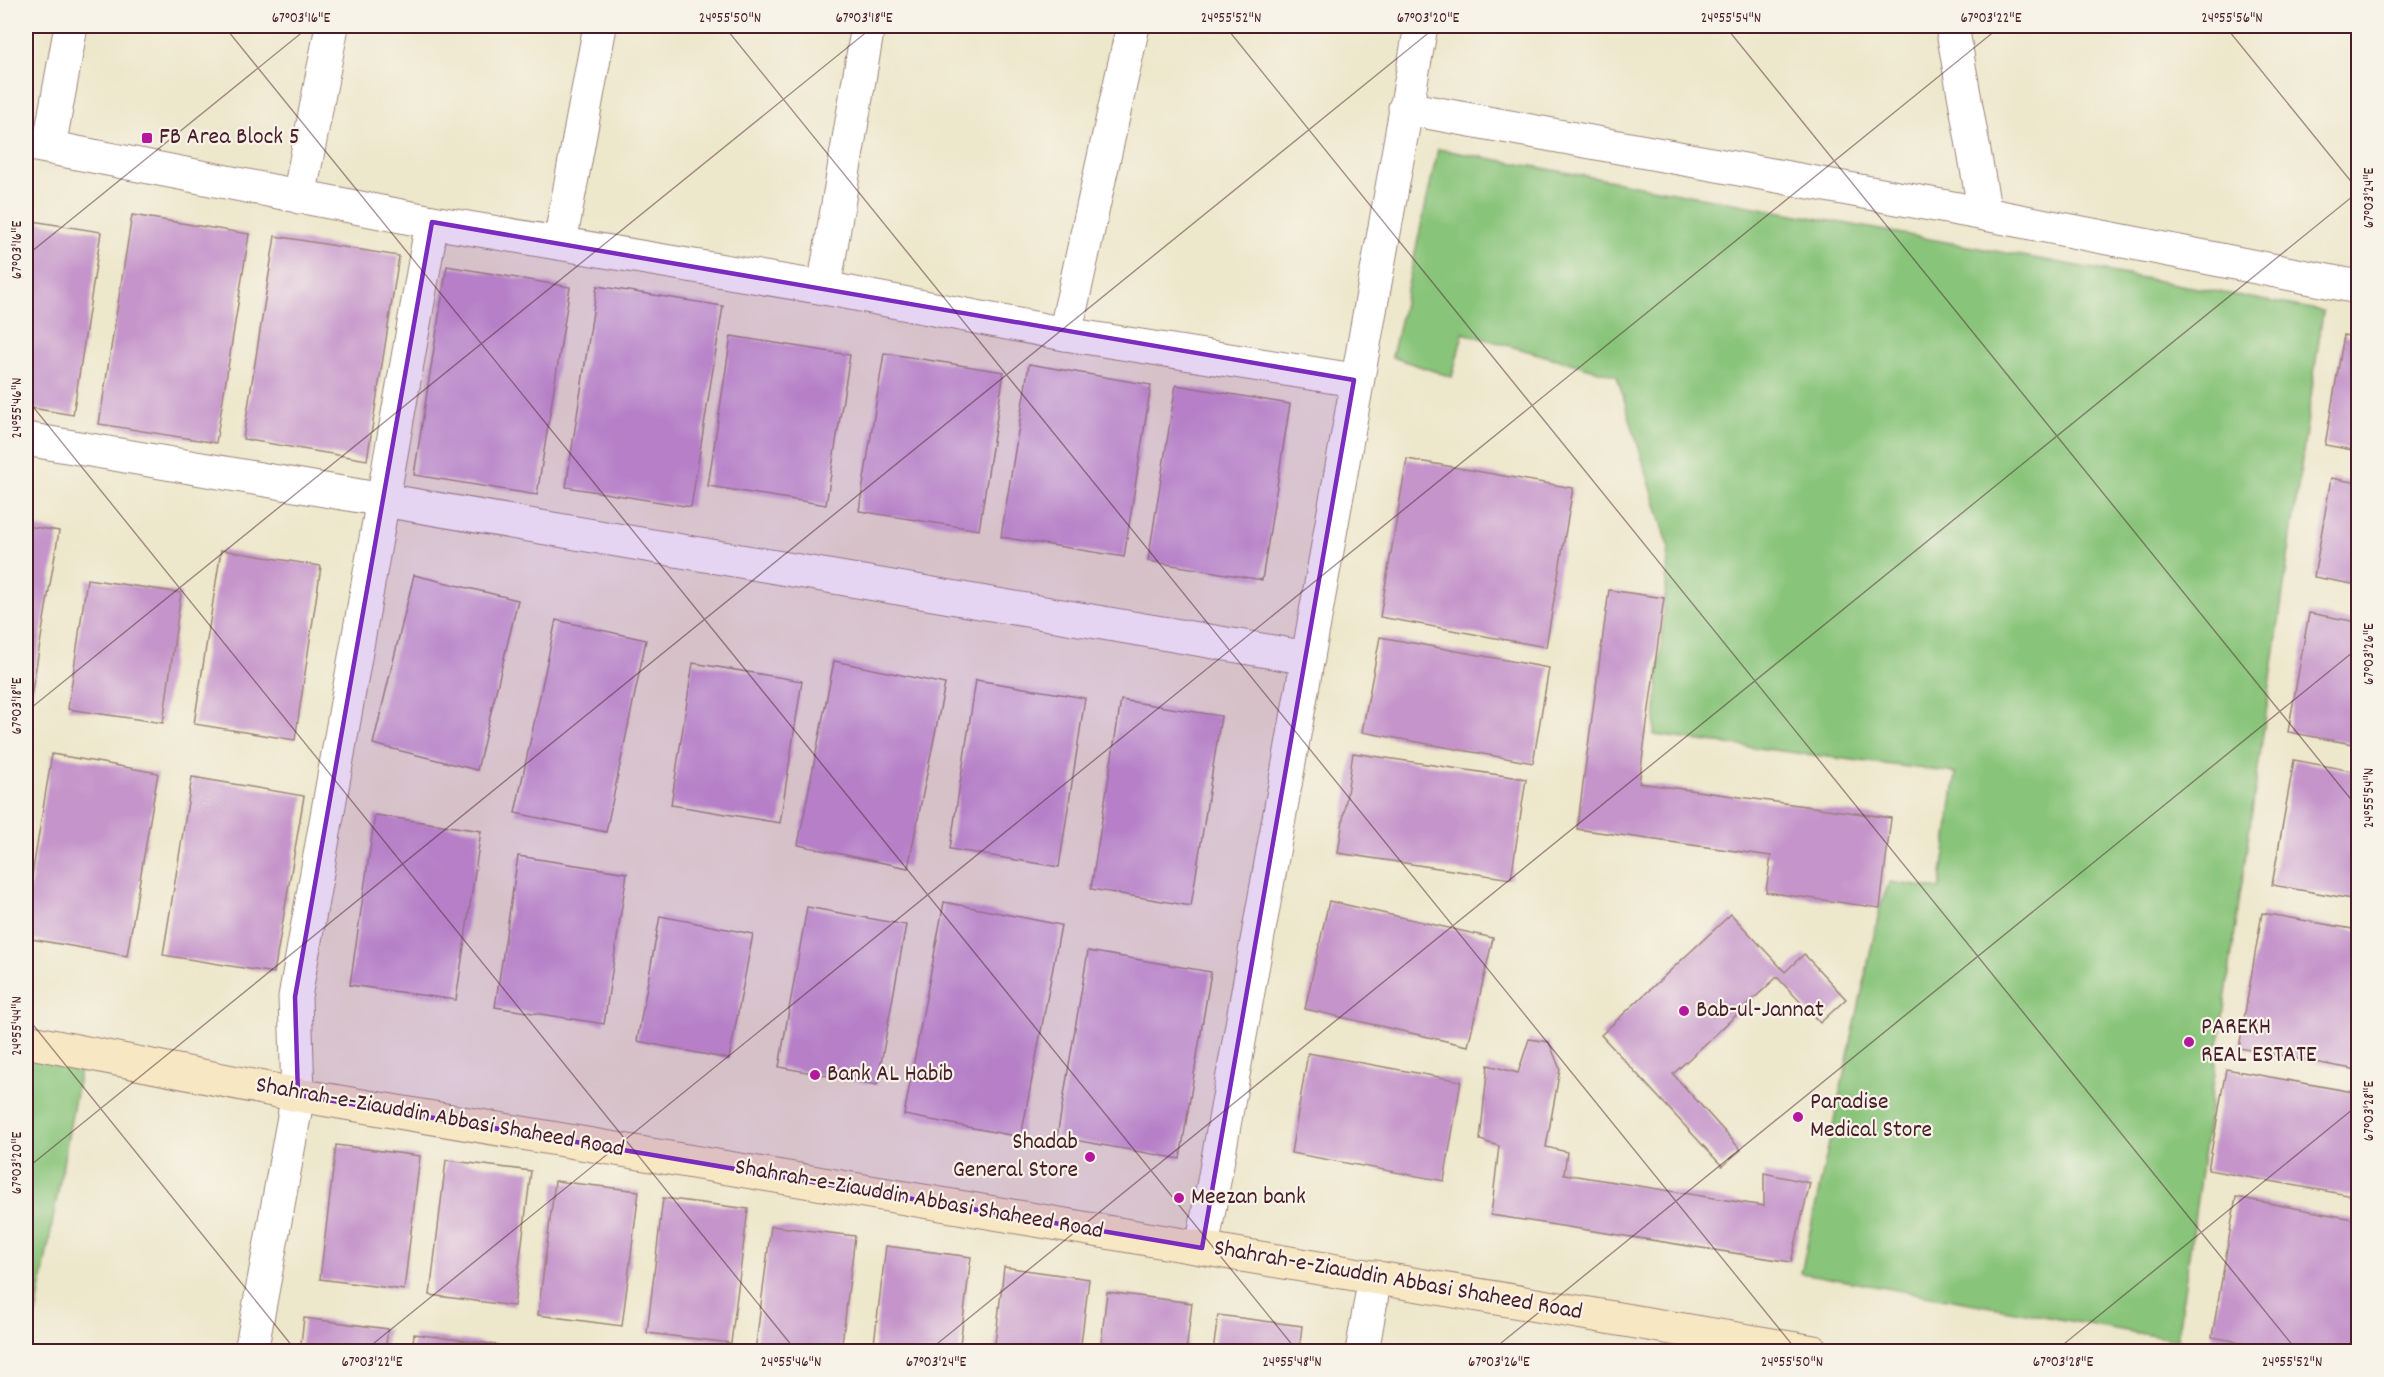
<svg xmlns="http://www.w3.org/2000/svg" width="2384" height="1377" viewBox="0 0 2384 1377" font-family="Dekko,sans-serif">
  <rect width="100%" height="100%" fill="#f7f3e8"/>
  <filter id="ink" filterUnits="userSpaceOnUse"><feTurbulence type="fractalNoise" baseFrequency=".0167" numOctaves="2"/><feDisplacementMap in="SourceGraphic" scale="12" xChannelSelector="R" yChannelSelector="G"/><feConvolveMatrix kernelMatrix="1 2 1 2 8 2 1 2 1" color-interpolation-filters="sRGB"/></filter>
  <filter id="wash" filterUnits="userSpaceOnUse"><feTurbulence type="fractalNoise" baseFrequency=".008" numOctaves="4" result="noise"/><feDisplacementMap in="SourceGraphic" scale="24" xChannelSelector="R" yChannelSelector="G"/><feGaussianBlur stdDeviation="1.35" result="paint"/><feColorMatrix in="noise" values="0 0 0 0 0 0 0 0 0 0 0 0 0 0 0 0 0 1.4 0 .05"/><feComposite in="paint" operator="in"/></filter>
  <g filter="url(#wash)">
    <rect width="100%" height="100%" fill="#ede7cb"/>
    <g fill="#88c479" stroke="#697252" stroke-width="1.5">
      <path d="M1438 149 2323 311 2177 1340 1801 1273 1880 908 1889 882 1940 889 1956 773 1654 735 1669 547 1617 376 1463 333 1452 377 1392 357Z"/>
      <path d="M26 1041 83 1053 29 1352 26 1351Z"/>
    </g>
    <g id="blocks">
      <g fill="#c594ca">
        <path d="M132 215 249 234 216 443 99 424Z"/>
        <path d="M26 220 101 232 73 415 26 407Z"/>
        <path d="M275 236 399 256 367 460 243 439Z"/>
        <path d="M447 266 570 287 537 495 414 475Z"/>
        <path d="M597 286 723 306 691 507 566 487Z"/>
        <path d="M2344 335 2358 338V451L2325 445Z"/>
        <path d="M731 336 850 355 826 505 708 486Z"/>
        <path d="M884 353 1004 372 979 530 859 511Z"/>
        <path d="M1029 364 1151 385 1124 557 1001 537Z"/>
        <path d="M1176 385 1290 404 1262 580 1148 561Z"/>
        <path d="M1407 459 1573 488 1546 647 1380 617Z"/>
        <path d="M2331 478 2358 483V585L2314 577Z"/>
        <path d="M26 526 59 531 29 709H26Z"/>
        <path d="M221 550 321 566 295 740 194 724Z"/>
        <path d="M414 575 518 600 477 770 373 744Z"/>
        <path d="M87 579 181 593 163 723 68 709Z"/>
        <path d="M1609 590 1664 598 1639 783 1891 818 1880 908 1766 892 1771 856 1577 829Z"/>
        <path d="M2309 613 2358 622V745L2288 732Z"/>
        <path d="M556 620 646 640 606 832 515 813Z"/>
        <path d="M1380 637 1549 668 1533 763 1362 732Z"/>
        <path d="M834 661 945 684 908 868 798 845Z"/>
        <path d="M693 663 802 681 780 823 671 805Z"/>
        <path d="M976 680 1085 698 1059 867 950 849Z"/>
        <path d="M1121 700 1221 716 1191 906 1091 889Z"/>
        <path d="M1353 753 1526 779 1511 879 1338 853Z"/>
        <path d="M52 754 158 773 127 956 26 938V912Z"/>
        <path d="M2294 760 2358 772V900L2272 885Z"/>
        <path d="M192 777 304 796 274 973 163 955Z"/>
        <path d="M375 815 481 831 456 1000 350 985Z"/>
        <path d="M518 856 627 873 604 1024 495 1007Z"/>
        <path d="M1329 901 1493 938 1468 1046 1305 1009Z"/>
        <path d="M944 902 1061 925 1021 1137 904 1115Z"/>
        <path d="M807 907 906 925 877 1085 779 1067Z"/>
        <path d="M2262 913 2358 930V1070L2239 1048Z"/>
        <path d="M1731 914 1785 972 1804 954 1846 999 1820 1023 1777 977 1673 1074 1741 1150 1722 1166 1601 1035Z"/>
        <path d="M660 916 753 934 729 1059 637 1041Z"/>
        <path d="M1088 951 1211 972 1180 1159 1057 1137Z"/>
        <path d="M1529 1039 1549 1042 1560 1069 1546 1147 1567 1152 1564 1174 1764 1206V1173L1810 1183 1791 1262 1491 1215 1499 1146 1480 1140 1488 1065 1518 1073Z"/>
        <path d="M1308 1053 1461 1081 1444 1181 1291 1153Z"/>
        <path d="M2226 1069 2358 1093V1167L2353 1196 2208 1170Z"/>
        <path d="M336 1145 420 1156 404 1290 320 1279Z"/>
        <path d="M446 1160 531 1171 514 1306 430 1295Z"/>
        <path d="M555 1181 639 1191 622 1326 538 1315Z"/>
        <path d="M2236 1197 2358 1220V1352H2294L2212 1337Z"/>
        <path d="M663 1198 748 1209 731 1343 647 1333Z"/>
        <path d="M771 1226 855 1236 841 1352H755Z"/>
        <path d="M886 1246 971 1257 959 1352H873Z"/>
        <path d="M1004 1267 1089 1279 1080 1352H994Z"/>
        <path d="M1107 1292 1192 1303 1186 1352H1100Z"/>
        <path d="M1218 1315 1302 1326 1299 1352H1213Z"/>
        <path d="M304 1318 388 1329 385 1352H300Z"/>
        <path d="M414 1334 498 1345 497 1352H412Z"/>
      </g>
    </g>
  </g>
  <g filter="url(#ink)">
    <use href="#blocks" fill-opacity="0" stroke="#9c837b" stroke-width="1.5"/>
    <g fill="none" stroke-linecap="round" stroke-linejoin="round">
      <g stroke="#9c837b" stroke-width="35">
        <g id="street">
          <path d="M1952 26 1985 214"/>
          <path d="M1405 108 1985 214 2358 287"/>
          <path d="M26 143 432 222 824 288 1065 334 1354 380"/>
          <path d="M49 147 71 26"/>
          <path d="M299 197 332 26"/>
          <path d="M560 242 600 26"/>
          <path d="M824 288 868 26"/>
          <path d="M1065 334 1133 26"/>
          <path d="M26 439 1308 658"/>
          <path d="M1202 1248C1275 841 1345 433 1421 26"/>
          <path d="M251 1352 298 1095 295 997 432 222"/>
          <path d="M1362 1352 1375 1277"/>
        </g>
      </g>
      <g stroke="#9c837b" stroke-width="35">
        <path id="secondary" d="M26 1041 298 1095 1814 1352"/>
      </g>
      <use href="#street" stroke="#fff" stroke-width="33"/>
      <use href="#secondary" stroke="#f8e7c3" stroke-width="33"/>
    </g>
  </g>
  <path fill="#7b2cbf" fill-opacity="0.2" stroke="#7b2cbf" stroke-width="4.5" stroke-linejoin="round" d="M432 222 1354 380 1202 1248 298 1095 295 997Z"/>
  <path fill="none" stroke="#4a1f2b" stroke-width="1.5" stroke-opacity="0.45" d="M224 26 1298 1352M724 26 1798 1352M1225 26 2298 1352M1725 26 2358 808M2225 26 2358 190M26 256 310 26M26 398 797 1352M26 712 874 26M26 1016 297 1352M26 1169 1437 26M363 1352 2001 26M927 1352 2358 192M1490 1352 2358 648M2054 1352 2358 1105"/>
  <g fill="#b5179e" stroke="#f7f3e8" stroke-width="2">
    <rect x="141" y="132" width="12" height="12" rx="3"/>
    <circle cx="1684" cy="1011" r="6"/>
    <circle cx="2189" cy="1042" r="6"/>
    <circle cx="815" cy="1075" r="6"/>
    <circle cx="1798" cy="1117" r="6"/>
    <circle cx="1090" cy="1157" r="6"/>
    <circle cx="1179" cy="1198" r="6"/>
  </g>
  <g text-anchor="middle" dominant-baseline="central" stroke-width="4.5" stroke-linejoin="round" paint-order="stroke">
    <g font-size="24" fill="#4a1f2b" stroke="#f7f3e8" text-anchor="start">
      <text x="159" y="138">FB Area Block 5</text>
      <text x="1696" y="1011">Bab-ul-Jannat</text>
      <text x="2201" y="1028">PAREKH<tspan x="2201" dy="28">REAL ESTATE</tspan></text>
      <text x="827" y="1075">Bank AL Habib</text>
      <text x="1810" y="1103">Paradise<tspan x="1810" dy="28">Medical Store</tspan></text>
      <text x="1078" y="1143" text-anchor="end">Shadab<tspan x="1078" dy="28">General Store</tspan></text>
      <text x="1191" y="1198">Meezan bank</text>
    </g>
    <g font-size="24" fill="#4a1f2b" stroke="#f7f3e8">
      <text transform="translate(440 1118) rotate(10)">Shahrah-e-Ziauddin Abbasi Shaheed Road</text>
      <text transform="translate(919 1200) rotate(10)">Shahrah-e-Ziauddin Abbasi Shaheed Road</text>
      <text transform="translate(1398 1281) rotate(10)">Shahrah-e-Ziauddin Abbasi Shaheed Road</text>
    </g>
  </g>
  <rect width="2384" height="1377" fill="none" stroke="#f7f3e8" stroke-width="66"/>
  <rect x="33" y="33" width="2318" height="1311" fill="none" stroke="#4a1f2b" stroke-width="2"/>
  <g font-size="15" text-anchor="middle" fill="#4a1f2b">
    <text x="301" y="22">67°03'16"E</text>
    <text x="730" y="22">24°55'50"N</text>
    <text x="864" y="22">67°03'18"E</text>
    <text x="1231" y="22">24°55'52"N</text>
    <text x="1428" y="22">67°03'20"E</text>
    <text x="1731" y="22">24°55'54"N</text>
    <text x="1991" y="22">67°03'22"E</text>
    <text x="2232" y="22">24°55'56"N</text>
    <text transform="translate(2368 198) rotate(-90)" y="5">67°03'24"E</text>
    <text transform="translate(16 250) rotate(-90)" y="5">67°03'16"E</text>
    <text transform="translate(16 408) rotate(-90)" y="5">24°55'46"N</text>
    <text transform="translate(2368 654) rotate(-90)" y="5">67°03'26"E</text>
    <text transform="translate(16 706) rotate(-90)" y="5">67°03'18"E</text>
    <text transform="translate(2368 798) rotate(-90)" y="5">24°55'54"N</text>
    <text transform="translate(16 1026) rotate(-90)" y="5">24°55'44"N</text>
    <text transform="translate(2368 1111) rotate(-90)" y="5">67°03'28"E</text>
    <text transform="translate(16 1163) rotate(-90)" y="5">67°03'20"E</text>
    <text x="372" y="1366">67°03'22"E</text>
    <text x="791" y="1366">24°55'46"N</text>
    <text x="936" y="1366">67°03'24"E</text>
    <text x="1292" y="1366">24°55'48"N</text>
    <text x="1499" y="1366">67°03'26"E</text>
    <text x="1792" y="1366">24°55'50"N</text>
    <text x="2063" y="1366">67°03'28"E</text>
    <text x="2292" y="1366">24°55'52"N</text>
  </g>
</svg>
